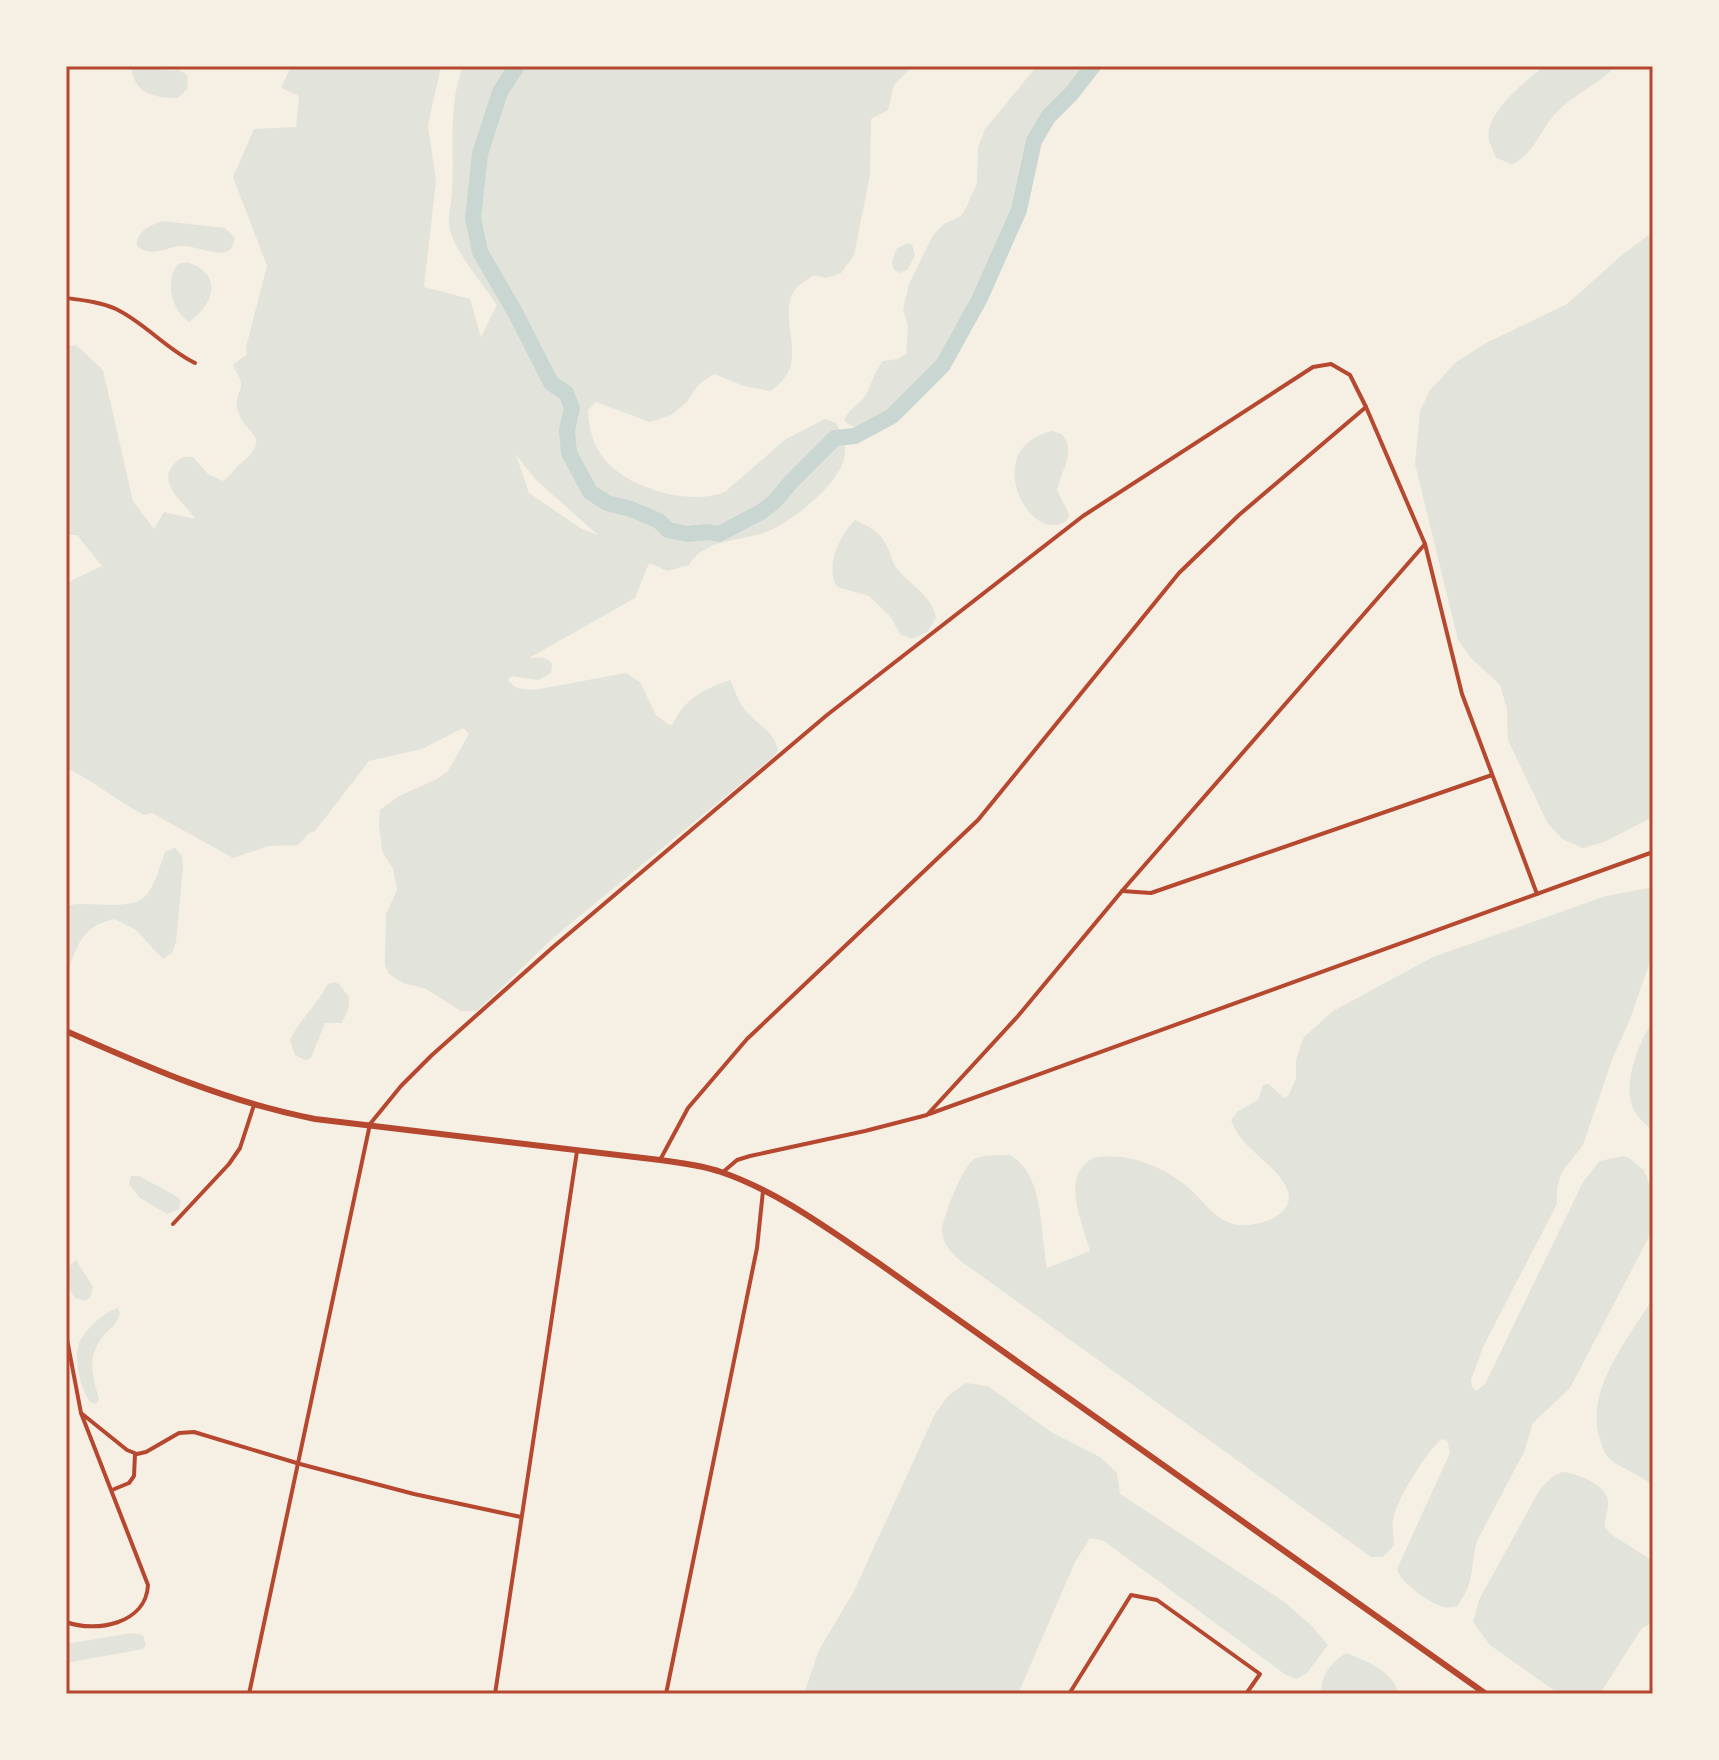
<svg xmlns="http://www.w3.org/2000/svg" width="1719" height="1760" viewBox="0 0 1719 1760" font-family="Roboto,sans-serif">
  <rect width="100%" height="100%" fill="#f6efe4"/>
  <g fill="#e2e4dc" fill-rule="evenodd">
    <path d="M131 66C148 66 164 72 179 70L187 75 188 88 178 98C154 98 134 94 131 66Z"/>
    <path d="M291 66H441L428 125 436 181 424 287 470 299 481 337 497 305C483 284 453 250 449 226 448 214 452 200 452 189 454 149 448 104 463 66H913L894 85 888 110 871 119 870 175 854 255 841 273 826 278 814 275C807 280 798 284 794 291 776 322 814 363 770 391L744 386 714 374 699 384 686 403 671 415 650 422 596 402 588 410C589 429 593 446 606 461 630 489 693 507 726 491L786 439 825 419 836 423C840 432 846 442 845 452 844 481 796 518 771 530 744 542 705 537 689 565L668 571 649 563 635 598 529 658C537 658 545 655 552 664L551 673 538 680 511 676 508 680C516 691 526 690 539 689L626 673 640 682 656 715 669 725 673 724C684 699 704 689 730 680 735 690 738 702 745 710 757 725 774 730 778 750L771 759 554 937 477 1011H461L426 989 403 983 389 974 385 965 386 914 397 890 393 869 382 851 379 824 380 810 399 796 437 779 448 771 469 734 463 728 422 749 369 761 315 831 309 833 298 845 269 846 233 858 152 813 145 815C117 802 95 781 66 768V583L102 566 77 535H66V346L76 345 103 370 133 501 154 529 164 512 195 519C185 503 155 483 175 463 181 457 186 456 193 457L209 475 223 481C230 477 234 469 240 464 276 434 242 436 237 407 235 399 242 390 241 382 240 377 235 371 233 365L247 354 246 347 267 266 233 177 254 129 296 127 299 96 281 88ZM516 455 536 480 598 535 582 529 529 493Z"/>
    <path d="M1037 66H1090L1057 117 1044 131 1026 176 1016 233 1001 262 985 306 961 348 946 369 917 398 862 425C855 428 849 426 844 420 849 408 862 403 867 393 872 381 875 372 883 361L898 359 906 354 908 325 903 310 909 284 933 235 944 224 961 216 966 208 977 183 978 147 985 129Z"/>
    <path d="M1545 66H1616C1599 84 1574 94 1557 112 1540 129 1535 154 1512 164L1496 158C1494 153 1491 146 1489 140 1484 112 1526 81 1545 66Z"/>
    <path d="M163 221 225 228 235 238C233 245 233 250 225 252 214 255 193 245 180 246 163 248 153 258 137 246 136 231 151 225 163 221Z"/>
    <path d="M1653 232V817L1604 842 1583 848 1562 839 1547 822 1508 740 1507 709 1500 685 1471 658 1458 640 1415 464 1420 411 1430 390 1456 362 1486 343 1567 304 1623 254Z"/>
    <path d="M908 243 912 245 915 255 908 269 901 273 894 270 892 262 897 248Z"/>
    <path d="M187 262C224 274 214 304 189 322 172 311 164 280 178 264Z"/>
    <path d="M1052 431 1062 434C1077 453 1061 470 1057 490L1069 514 1068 519C1033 551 976 449 1052 431Z"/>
    <path d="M855 520C873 528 883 534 890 553 892 559 894 566 898 570 912 587 932 595 936 618L927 632 912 639 901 635 890 616 869 596 837 587C825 566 839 536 855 520Z"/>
    <path d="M175 848 182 856 183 867 176 942 172 953 163 959 136 930 115 919C80 926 78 946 66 976V906C88 899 132 914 147 894 156 884 160 865 165 852Z"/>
    <path d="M1648 888 1653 890V953L1629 1022 1613 1057 1583 1145 1562 1172 1557 1188V1204L1483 1347 1471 1380 1472 1387 1476 1391 1485 1384 1583 1182 1600 1161 1623 1156 1629 1158 1644 1170 1653 1194V1229L1570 1388 1533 1423 1524 1452 1477 1541C1470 1567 1475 1584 1457 1606 1454 1607 1446 1608 1443 1607 1430 1603 1400 1583 1397 1569L1448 1457 1450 1452 1447 1441 1442 1439C1426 1452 1396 1500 1393 1520 1392 1528 1394 1537 1394 1545L1383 1557H1371L958 1259C950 1251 944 1245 942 1233 940 1223 963 1166 973 1160 982 1154 999 1155 1010 1155 1045 1175 1040 1233 1047 1268L1090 1251C1083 1223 1059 1177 1093 1158 1127 1152 1164 1166 1190 1189 1204 1202 1214 1218 1233 1224 1250 1229 1296 1218 1288 1192 1279 1164 1241 1151 1231 1120L1238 1111 1258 1100 1263 1085 1269 1084 1284 1098 1288 1096 1296 1079V1060L1304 1037 1333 1011 1433 957 1606 896Z"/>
    <path d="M334 982 339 984 349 997V1007L342 1023H325L311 1058 305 1060 295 1055 290 1040C300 1019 317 1005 328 984Z"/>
    <path d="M1653 1020V1131C1648 1126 1639 1119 1635 1112 1620 1086 1639 1043 1653 1020Z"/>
    <path d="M131 1176H139L178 1197 181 1201 179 1209 167 1214 140 1198 129 1184Z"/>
    <path d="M76 1260 93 1287 90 1297 85 1301 75 1298 70 1290 68 1267Z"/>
    <path d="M1653 1298V1487C1640 1472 1620 1470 1607 1456 1603 1451 1602 1445 1600 1439 1584 1390 1629 1338 1653 1298Z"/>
    <path d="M118 1308 120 1314C117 1323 111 1328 105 1334 86 1356 92 1374 99 1399L96 1404 90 1402C81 1390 72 1356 80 1341 87 1328 104 1312 118 1308Z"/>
    <path d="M966 1383 988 1386 1051 1432 1100 1457 1117 1473 1120 1494 1283 1601 1312 1626 1328 1645 1307 1673 1297 1679 1286 1675 1104 1541 1090 1538 1075 1562 1018 1694H804L819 1650 854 1591 935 1414 948 1396Z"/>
    <path d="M1562 1472C1576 1473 1606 1484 1608 1501 1609 1510 1604 1518 1605 1527L1612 1535 1653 1561V1623L1642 1628 1600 1694H1559L1490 1645 1473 1622 1479 1600 1540 1489 1552 1477Z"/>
    <path d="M132 1633 143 1635 146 1645 143 1649 66 1663V1644Z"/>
    <path d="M1347 1653C1366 1661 1395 1672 1398 1694H1322C1319 1678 1333 1659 1347 1653Z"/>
  </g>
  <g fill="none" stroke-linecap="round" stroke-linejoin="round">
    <path stroke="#c9d6d2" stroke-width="16" d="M517 66 500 92 480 154 473 218 480 252 516 314 551 383 566 393 572 408 567 430 569 453 590 492 607 503 631 509 659 521 668 530 687 534 708 532 719 534 761 512 774 502 791 482 835 438 855 436 892 416 943 365 980 298 1019 210 1034 141 1048 117 1071 94 1093 66"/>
    <g stroke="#b5482f" stroke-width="4">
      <path d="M66 298C82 300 101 302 116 309 145 323 166 349 195 363"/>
      <path d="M1122 891 1151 893 1492 775"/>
      <path d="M929 1114 1653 852"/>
      <path d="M660 1160 688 1108 747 1039 978 820 1179 573 1239 515 1366 407"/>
      <path d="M723 1172 737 1160 750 1156 865 1131 927 1115 1018 1016 1122 891 1425 544"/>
      <path d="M173 1224 229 1164 240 1148 254 1105"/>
      <path d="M66 1334 81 1413 148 1585C146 1624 96 1633 66 1622"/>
      <path d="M81 1413 127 1450 137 1454 146 1452 179 1433 194 1432 300 1464 414 1494 521 1517"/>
      <path d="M112 1490 129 1483 134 1476 135 1454"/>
      <path d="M249 1694 370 1124 401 1086 432 1055 552 948 827 715 1083 516 1313 367 1331 364 1350 375 1366 407 1425 544 1462 694 1537 894"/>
      <path d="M495 1694 577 1151"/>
      <path d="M666 1694 757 1248 763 1191"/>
      <path d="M1069 1694 1131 1595 1157 1600 1260 1674 1246 1694"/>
    </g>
    <path stroke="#b5482f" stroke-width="6" d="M66 1031C150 1068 224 1101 315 1119L660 1160C681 1163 701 1165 721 1172 777 1191 828 1229 877 1262L1486 1694"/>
  </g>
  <rect width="1719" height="1760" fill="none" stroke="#f6efe4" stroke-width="136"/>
  <rect x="68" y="68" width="1583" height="1624" fill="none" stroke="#b5482f" stroke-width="3"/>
</svg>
